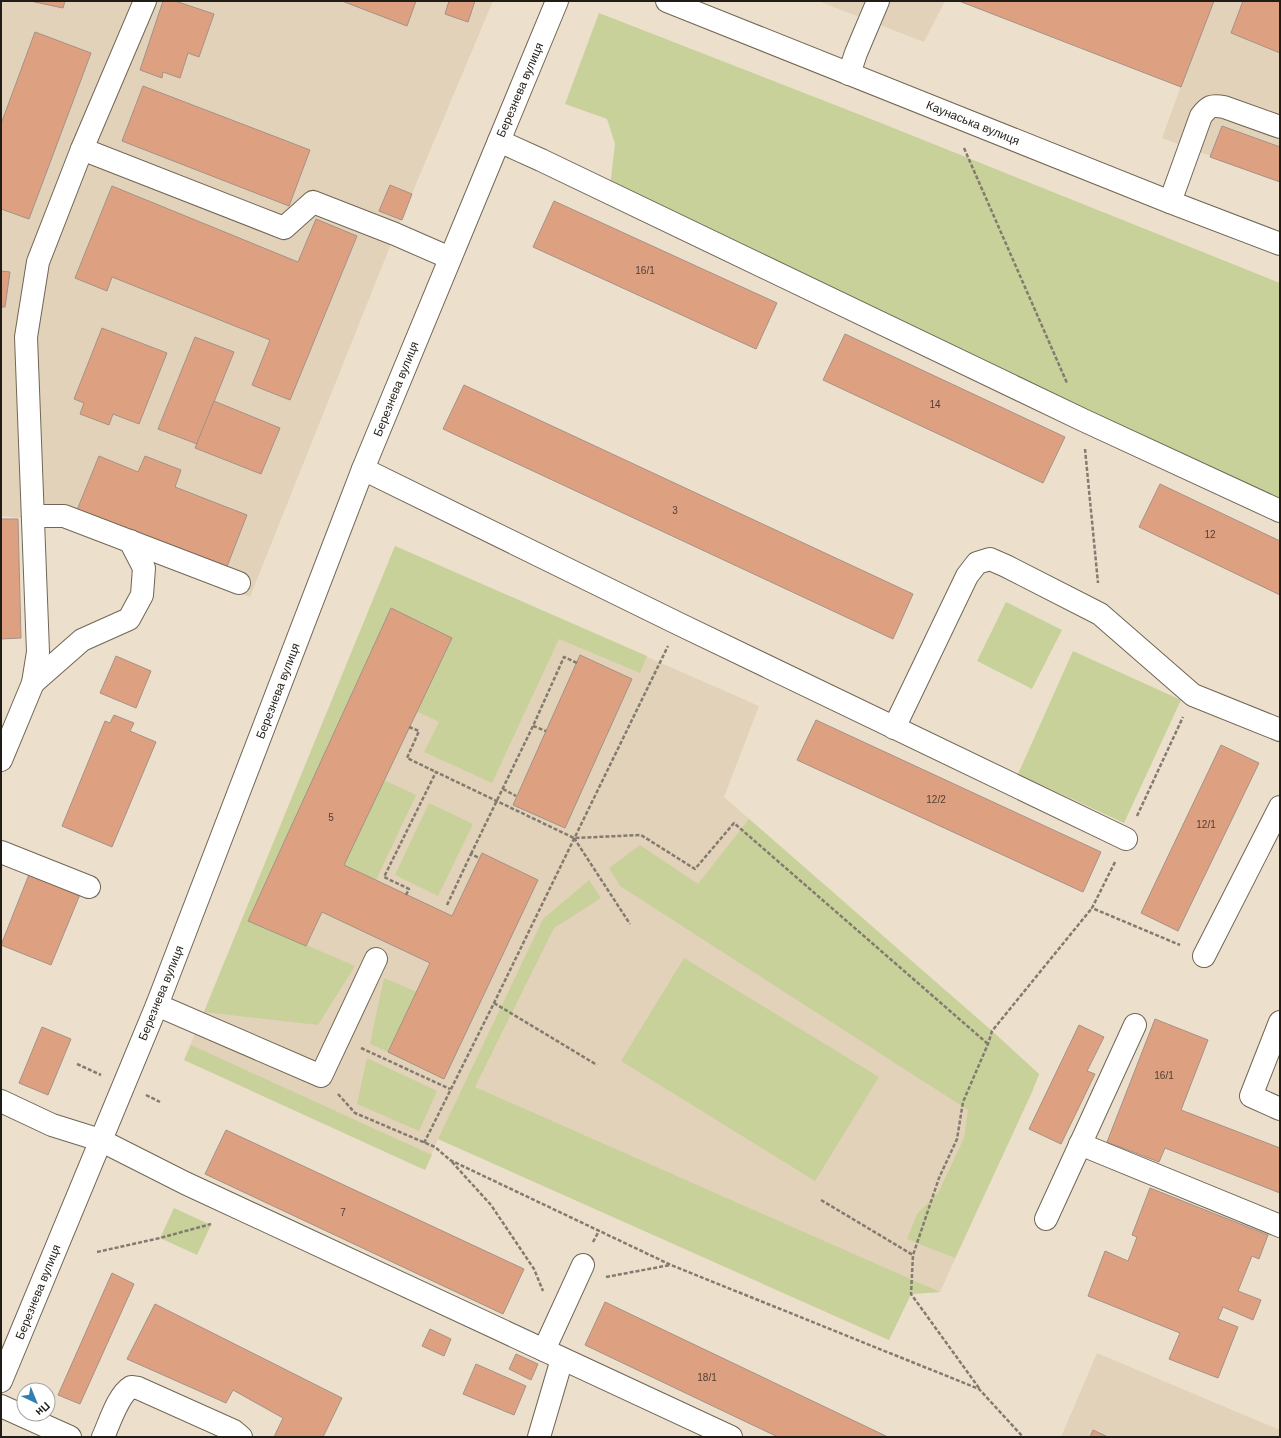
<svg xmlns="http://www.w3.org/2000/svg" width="1281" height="1438" viewBox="0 0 1281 1438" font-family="Helvetica,sans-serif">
  <rect width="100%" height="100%" fill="#ece0cd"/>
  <g fill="#e2d2b9">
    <path d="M1 1H493L395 234 250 597 64 523 1 516Z"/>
    <path d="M818 1H945L924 42Z"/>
    <path d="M959 1H1280V182L1162 138 1181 86Z"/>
    <path d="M395 546 759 706 724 797 992 1031 1039 1074 1032 1092 940 1292 911 1294 889 1340 438 1139 425 1170 184 1060Z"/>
    <path d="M1097 1353 1280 1430V1437H1061Z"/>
  </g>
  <g fill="#c8d19a">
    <path d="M599 13 876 121 1280 283V507L610 187 615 144 607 119 565 104Z"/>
    <path d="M395 546 647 656 640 673 559 639 492 783 424 752 439 722 416 711 391 608 248 920 355 966 318 1025 204 1012Z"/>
    <path d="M1006 602 1062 630 1032 689 977 661Z"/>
    <path d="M1073 651 1181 700 1124 823 1018 774Z"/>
    <path d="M384 780 416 795 376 880 344 865Z"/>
    <path d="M429 803 473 824 438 896 395 875Z"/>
    <path d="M749 819 992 1031 1039 1074 1032 1092 955 1258 907 1239 917 1214 938 1193 964 1138 968 1110 620 886 609 868 640 845 698 884Z"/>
    <path d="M589 880 601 898 554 928 475 1087 940 1292 911 1294 889 1340 438 1139 543 919Z"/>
    <path d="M684 958 879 1077 815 1181 621 1061Z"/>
    <path d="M384 978 417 992 388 1052 370 1044Z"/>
    <path d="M191 1045 432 1155 425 1170 184 1060Z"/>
    <path d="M367 1058 437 1091 419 1131 357 1104Z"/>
    <path d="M174 1208 211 1225 197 1255 160 1238Z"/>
  </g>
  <g fill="#dda181" stroke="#a59187">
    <path d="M30 1H65L63 8Z"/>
    <path d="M163 1H175L214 14 199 57 188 53 180 78 163 72 162 78 140 70Z"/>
    <path d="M342 1H416L407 26Z"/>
    <path d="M449 1H475L468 22 445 14Z"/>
    <path d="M959 1H1214L1181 87Z"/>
    <path d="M1243 1H1280V53L1231 33Z"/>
    <path d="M35 32 91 53 29 219 1 209V124Z"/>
    <path d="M143 86 310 150 289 206 122 141Z"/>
    <path d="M1222 126 1280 147V182L1210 157Z"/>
    <path d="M390 185 412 194 402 220 379 211Z"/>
    <path d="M112 186 298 262 316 219 357 236 290 400 252 385 270 340 112 277 107 291 75 278Z"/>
    <path d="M554 201 777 303 756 349 533 247Z"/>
    <path d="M1 271 10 272 5 307H1Z"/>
    <path d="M102 328 167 353 139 424 113 414 109 425 80 414 84 403 74 399Z"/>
    <path d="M845 334 1065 437 1043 483 823 380Z"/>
    <path d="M195 337 234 352 197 444 158 429Z"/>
    <path d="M464 385 913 594 893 639 443 429Z"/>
    <path d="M214 401 280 428 261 474 195 448Z"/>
    <path d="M99 456 138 472 145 456 181 470 175 487 247 515 226 569 77 510Z"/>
    <path d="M1160 484 1280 541V595L1139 527Z"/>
    <path d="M1 519H18L21 638 1 639Z"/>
    <path d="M391 608 452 638 344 865 452 916 482 853 538 880 444 1079 388 1052 430 963 322 912 306 946 248 921Z"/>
    <path d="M580 655 632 679 565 828 513 805Z"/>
    <path d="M116 656 151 671 136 708 100 693Z"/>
    <path d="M114 715 134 723 130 731 156 742 112 847 62 826 105 721 110 723Z"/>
    <path d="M816 720 1101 852 1083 892 797 760Z"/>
    <path d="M1221 745 1259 763 1178 931 1141 913Z"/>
    <path d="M30 872 81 892 51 965 1 945Z"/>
    <path d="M1155 1019 1208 1040 1181 1110 1280 1148V1193L1165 1148 1159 1162 1107 1142Z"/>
    <path d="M1079 1025 1104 1037 1087 1071 1095 1074 1061 1144 1029 1129Z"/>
    <path d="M42 1027 71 1039 48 1095 19 1083Z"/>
    <path d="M226 1130 524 1269 503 1314 205 1174Z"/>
    <path d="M1150 1188 1268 1235 1259 1259 1252 1256 1238 1291 1261 1300 1253 1320 1223 1307 1218 1319 1238 1327 1218 1378 1169 1359 1180 1333 1088 1296 1105 1251 1128 1261 1137 1237 1132 1235Z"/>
    <path d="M112 1273 134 1284 80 1404 58 1395Z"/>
    <path d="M605 1302 888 1437H778L740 1419 585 1345Z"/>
    <path d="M155 1304 342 1398 323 1437H274L283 1418 233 1390 226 1403 127 1359Z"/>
    <path d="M430 1329 451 1339 444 1356 422 1346Z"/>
    <path d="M516 1354 538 1364 531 1380 509 1369Z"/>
    <path d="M476 1364 526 1386 514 1415 463 1394Z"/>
    <path d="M1093 1430 1108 1437H1090Z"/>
  </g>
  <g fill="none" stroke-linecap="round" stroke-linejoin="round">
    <g stroke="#716656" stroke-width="24">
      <g id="minor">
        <path d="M667 1 1170 202 1280 244"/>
        <path d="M849 74 856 53 878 1"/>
        <path d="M499 141 541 160 1083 420 1280 511"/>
        <path d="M82 149 284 228 313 202 395 234 450 258"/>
        <path d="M1170 202 1201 116C1209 106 1211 105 1224 107L1280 127"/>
        <path d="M363 469 679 624 1126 839"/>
        <path d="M33 516H64L239 583"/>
        <path d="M33 683 82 640 129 619 142 595 144 568 130 541"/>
        <path d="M894 728 967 576 977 563 990 559 1006 566 1100 614 1193 695 1280 730"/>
        <path d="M1 760 33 683 38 652 26 337 38 262 82 149 145 1"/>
        <path d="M1 852 89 887"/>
        <path d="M1204 956 1280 807"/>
        <path d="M157 1005 321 1076 376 959"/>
        <path d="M1280 1022 1251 1096 1280 1109"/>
        <path d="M1 1101 52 1125 100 1140 185 1183 731 1437"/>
        <path d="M1080 1144 1280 1226"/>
        <path d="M1046 1219 1135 1025"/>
        <path d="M544 1350 583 1265"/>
        <path d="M1 1381 157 1005 363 469 557 1"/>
        <path d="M1 1406 70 1437"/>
        <path d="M103 1437C110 1422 118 1395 131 1387L138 1388 234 1431 241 1437"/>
        <path d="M539 1437 562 1359"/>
      </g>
    </g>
    <g stroke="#837b6f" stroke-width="2.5" stroke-dasharray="4 2" stroke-linecap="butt">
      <path d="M964 148 1067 383"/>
      <path d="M1085 449 1098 583"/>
      <path d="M533 726 546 731"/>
      <path d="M409 727 419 731 407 758 436 772"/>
      <path d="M503 789 516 796"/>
      <path d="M1137 816 1183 717"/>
      <path d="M574 838 630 924"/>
      <path d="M471 854 533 726 564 657 577 663"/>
      <path d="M1115 862 1092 908 1180 945"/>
      <path d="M406 895 409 889 384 877 436 772 574 838 641 835 695 869 734 823 988 1044"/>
      <path d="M447 905 471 854 479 858"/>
      <path d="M494 1003 597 1065"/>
      <path d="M361 1048 450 1089"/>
      <path d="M77 1064 101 1075"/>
      <path d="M338 1094 355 1113 435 1147 450 1160 671 1265 979 1389 1023 1437"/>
      <path d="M146 1095 160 1102"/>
      <path d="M424 1143 494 1003 668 646"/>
      <path d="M452 1162 491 1205 534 1269 543 1291"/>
      <path d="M821 1200 913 1255"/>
      <path d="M593 1242 599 1231"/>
      <path d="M97 1252 160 1238 211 1224"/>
      <path d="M606 1277 670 1265"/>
      <path d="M979 1388 911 1294 913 1255 939 1178 957 1139 963 1102 988 1044 992 1031 1092 908"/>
    </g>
    <use href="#minor" stroke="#fff" stroke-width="22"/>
  </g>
  <g text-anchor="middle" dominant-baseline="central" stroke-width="3.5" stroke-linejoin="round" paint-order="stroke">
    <g font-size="10" fill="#503e31">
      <text x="645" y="270">16/1</text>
      <text x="935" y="404">14</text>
      <text x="675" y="510">3</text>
      <text x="1210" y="534">12</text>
      <text x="936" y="799">12/2</text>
      <text x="331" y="817">5</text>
      <text x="1206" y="824">12/1</text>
      <text x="1164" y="1075">16/1</text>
      <text x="343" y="1212">7</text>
      <text x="707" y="1377">18/1</text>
    </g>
    <g font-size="12" fill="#211d16" stroke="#fff">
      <text transform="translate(520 90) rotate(-67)">Березнева вулиця</text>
      <text transform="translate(973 123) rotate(22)">Каунаська вулиця</text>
      <text transform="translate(396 389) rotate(-68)">Березнева вулиця</text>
      <text transform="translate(278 691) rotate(-69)">Березнева вулиця</text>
      <text transform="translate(161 993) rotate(-68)">Березнева вулиця</text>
      <text transform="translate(38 1292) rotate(-68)">Березнева вулиця</text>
    </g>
  </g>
  <rect width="1281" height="1438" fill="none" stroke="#211d16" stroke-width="4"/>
  <g transform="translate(36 1402) rotate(136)"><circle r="19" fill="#ffffff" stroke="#a6a5a2"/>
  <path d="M0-3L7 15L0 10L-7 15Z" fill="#317fb1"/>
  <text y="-6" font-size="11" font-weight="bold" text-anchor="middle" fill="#211d16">Пн</text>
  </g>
</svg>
